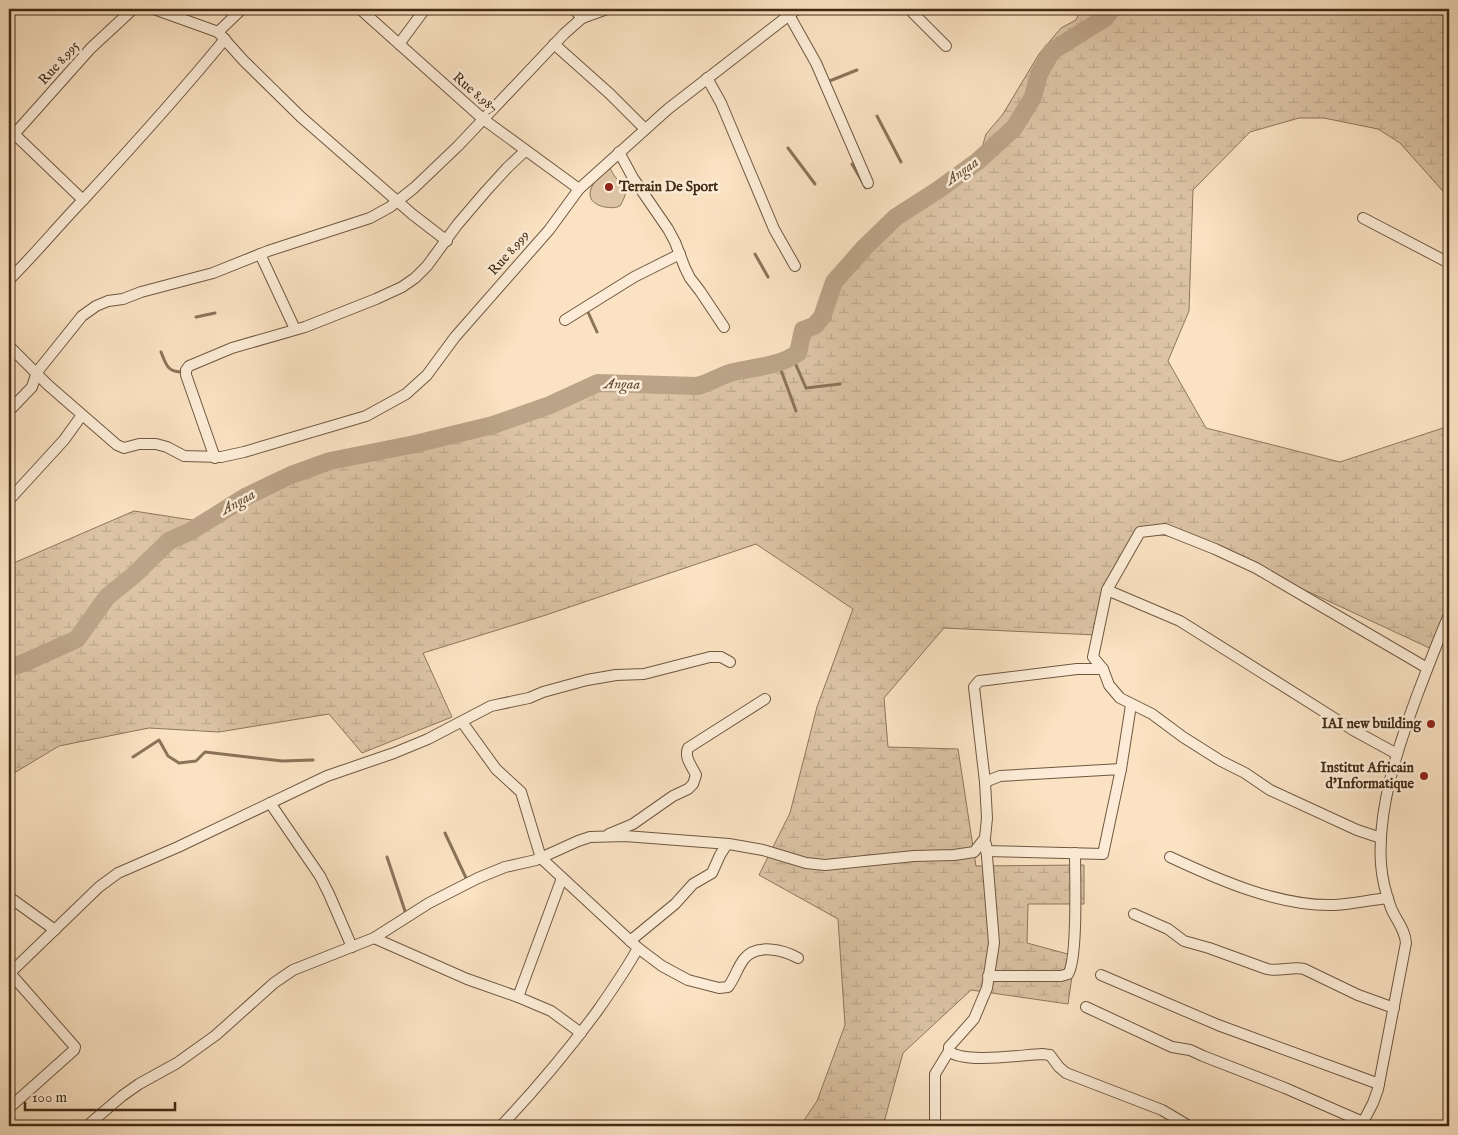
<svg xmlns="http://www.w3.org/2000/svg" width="1458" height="1135" viewBox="0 0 1458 1135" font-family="'IM FELL English',serif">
  <defs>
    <pattern id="wetland-marsh" width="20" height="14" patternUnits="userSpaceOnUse" patternTransform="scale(1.25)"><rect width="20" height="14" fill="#dbc3a4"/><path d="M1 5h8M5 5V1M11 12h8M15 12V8" fill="none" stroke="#bda88c"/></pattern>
  </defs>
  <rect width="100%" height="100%" fill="#fae2c2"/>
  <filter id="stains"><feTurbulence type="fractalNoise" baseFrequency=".004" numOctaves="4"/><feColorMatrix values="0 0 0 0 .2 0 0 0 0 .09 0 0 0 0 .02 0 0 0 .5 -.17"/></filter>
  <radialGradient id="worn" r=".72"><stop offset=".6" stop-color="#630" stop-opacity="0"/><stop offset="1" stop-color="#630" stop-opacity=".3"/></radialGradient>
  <path fill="#dbc3a4" stroke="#8e765c" d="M610 167C616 187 635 181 620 206 612 210 591 207 590 195 589 184 603 174 610 167Z"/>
  <path fill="url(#wetland-marsh)" stroke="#8e765c" d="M1081 9H1316L1318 15 1334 9H1449V198L1400 143 1378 129 1324 118H1299L1250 132 1193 190 1189 311 1168 361 1206 428 1340 462 1449 426V629L1438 652 1197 540 1140 532 1135 530 1096 635 944 628 884 698 888 747 958 749 976 866 1084 865V904H1028L1027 943 1075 956 1068 1004 971 990 903 1053 883 1126H800L817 1101 845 1025 838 919 759 875 790 813 817 707 853 609 756 544 546 615 423 653 452 717 362 753 329 714 219 732 149 728 59 746 9 776V565L134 511 205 522 247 496 291 475 330 461 415 444 493 425 550 405 598 383 697 386C709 383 718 377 730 373 752 367 778 367 798 353L803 330 814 326 822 317 834 282 864 248 896 217 938 190 978 161 986 134 1003 114 1039 54 1061 28 1076 20Z"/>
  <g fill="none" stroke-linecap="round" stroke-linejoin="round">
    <g stroke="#8b7359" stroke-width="3">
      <path d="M827 82 857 70"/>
      <path d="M877 116 901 162"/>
      <path d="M788 148 815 184"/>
      <path d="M852 164 866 188"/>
      <path d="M755 254 768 277"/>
      <path d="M587 310 597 332"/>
      <path d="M196 317 215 313"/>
      <path d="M161 352C166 364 167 372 182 372"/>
      <path d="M796 365 806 388 840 384"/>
      <path d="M781 370 796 411"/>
      <path d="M133 757 159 740 168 756 179 763 196 761 205 752 282 761 313 760"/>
      <path d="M445 833 467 880"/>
      <path d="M387 857 406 914"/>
    </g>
    <path stroke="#bba387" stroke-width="18" d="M9 668 26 662 77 639 107 597 134 575 169 541 191 531 247 496 291 475 330 461 415 444 493 425 550 405 598 383 697 386C709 383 718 377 730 373 753 367 778 367 798 353L803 330 814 326 822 317 834 282 864 248 896 217 938 190 978 161 1014 128 1033 97 1039 74 1052 51 1105 18 1112 9"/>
    <g stroke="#705840" stroke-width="12">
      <g id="minor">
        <path d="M154 9 218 32 243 60 301 117 412 214 447 241"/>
        <path d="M360 9 483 119 579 189"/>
        <path d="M909 9 946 46"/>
        <path d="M789 15 816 63 868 183"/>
        <path d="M582 18 607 9"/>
        <path d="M218 32 242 9"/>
        <path d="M399 44 425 9"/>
        <path d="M554 44 610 94 645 129"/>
        <path d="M707 78 721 103 774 229 795 266"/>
        <path d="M9 129 83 200"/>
        <path d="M9 140 91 48 133 9"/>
        <path d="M619 152 633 178 668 229 675 242 685 268 690 278 700 291 724 327"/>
        <path d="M1363 218 1449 263"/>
        <path d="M260 254 295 329"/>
        <path d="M9 280C35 254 58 226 84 199 132 147 180 94 225 39"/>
        <path d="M565 320 634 277 680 254"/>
        <path d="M9 346 48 385 117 445 124 448 139 444H156L167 447 184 456 221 457 244 452 366 416 406 394 427 375 455 337 549 230 579 189 668 109 797 9"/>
        <path d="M9 411 32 387 37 372 82 316 96 306 108 301 123 299 141 292 213 273 268 251 370 218 390 207 414 188 458 146 564 34 582 18 574 9"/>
        <path d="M215 458 186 375V370L189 366 232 348 305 327 376 299 402 287 415 278 427 266 457 225 486 191 507 168 525 151"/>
        <path d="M9 500 64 440 82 415"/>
        <path d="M1107 590 1180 621 1353 730 1397 754"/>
        <path d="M1103 669 1093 657 1107 590 1140 532 1165 529 1215 549 1256 568 1427 668"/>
        <path d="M462 722 496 769 521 792 541 858 638 948C626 970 612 990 598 1010 568 1051 536 1089 501 1126"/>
        <path d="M1121 769 1131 705"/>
        <path d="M985 782 1000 776 1121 769 1103 854 986 851"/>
        <path d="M270 803 320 876 329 894 352 947"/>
        <path d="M609 834 633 824 673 796 688 789 693 784 696 775C692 766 684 758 688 748L765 699"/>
        <path d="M1170 857C1219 880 1280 907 1335 905 1352 904 1370 900 1388 898"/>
        <path d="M562 878 518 997 551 1011 581 1033"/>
        <path d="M9 897 55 930"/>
        <path d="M1134 914 1168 929 1184 941 1209 948 1267 969C1279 972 1293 966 1304 969L1358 995 1394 1008"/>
        <path d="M374 938 467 979 518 997"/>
        <path d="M630 941 675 904 693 884 712 873 720 855 727 844"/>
        <path d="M638 948 662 966 688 980 719 988 728 987C735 978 737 968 744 959 756 943 784 950 798 958"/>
        <path d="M9 974 99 887 118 873 178 847 327 776 394 753 428 739 491 706 529 698 543 692 587 680 616 675 644 674 710 657H721L730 662"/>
        <path d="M1101 975 1218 1025 1379 1084"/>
        <path d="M988 976H1061L1068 974C1078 960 1075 876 1075 853"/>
        <path d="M1086 1007 1172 1047 1190 1050 1203 1056 1285 1088 1363 1122"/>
        <path d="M949 1051C963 1064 1021 1055 1042 1054L1050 1055 1059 1067 1066 1073 1162 1110 1189 1126"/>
        <path d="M9 1108 74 1050 75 1047 10 973"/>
        <path d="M87 1126 122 1096 139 1084 177 1063 216 1035 274 983 293 970 374 938 429 903 478 878 505 867 536 860 578 841 590 837 625 836 729 844 763 850 806 863 825 865 914 856 954 855 974 852 985 838 987 818 985 782 974 687 979 681 1077 669H1103L1109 685 1120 698 1152 714 1183 737 1221 761 1245 773 1270 790 1357 830 1381 838"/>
        <path d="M935 1126V1074L949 1051V1047L974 1019 987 988 994 943 986 844"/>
        <path d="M1361 1126 1373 1103 1378 1089 1406 943C1405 929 1396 920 1391 908 1386 894 1382 879 1381 864 1377 808 1399 744 1418 693 1428 667 1438 640 1449 615"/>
      </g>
    </g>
    <use href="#minor" stroke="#fcecd7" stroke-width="10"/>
  </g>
  <g fill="#8f2418" stroke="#fcecd7" stroke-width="2">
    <circle cx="609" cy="187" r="5"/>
    <circle cx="1431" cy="724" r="5"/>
    <circle cx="1424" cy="776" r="5"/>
  </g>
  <g text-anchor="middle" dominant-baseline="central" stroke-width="5" stroke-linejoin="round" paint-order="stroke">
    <g font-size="14" fill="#422a14" stroke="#fcecd7">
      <text transform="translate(59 63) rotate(-48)">Rue 8.995</text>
      <text transform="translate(475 93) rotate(41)">Rue 8.987</text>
      <text transform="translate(509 253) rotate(-49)">Rue 8.999</text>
    </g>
    <g font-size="14" font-weight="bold" fill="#422a14" stroke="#fcecd7" text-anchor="end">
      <text x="619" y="187" text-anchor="start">Terrain De Sport</text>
      <text x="1421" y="724">IAI new building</text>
      <text x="1414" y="768">Institut Africain<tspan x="1414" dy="16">d'Informatique</tspan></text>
    </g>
    <g font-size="15" font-style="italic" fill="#664e36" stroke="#fcecd7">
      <text transform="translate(962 171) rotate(-35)">Angaa</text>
      <text transform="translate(622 384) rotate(1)">Angaa</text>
      <text transform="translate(238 502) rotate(-29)">Angaa</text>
    </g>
  </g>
  <rect width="1458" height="1135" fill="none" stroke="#fae2c2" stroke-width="30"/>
  <rect x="10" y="10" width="1438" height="1115" fill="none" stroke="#422a14" stroke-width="2.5"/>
  <rect x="15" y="15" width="1428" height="1105" fill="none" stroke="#422a14"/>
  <path d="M25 1102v8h150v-8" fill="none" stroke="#422a14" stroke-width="2.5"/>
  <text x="32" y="1102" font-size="15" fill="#422a14" stroke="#fcecd7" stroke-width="4" paint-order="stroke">100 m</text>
  <rect width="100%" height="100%" filter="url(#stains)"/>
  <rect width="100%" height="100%" fill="url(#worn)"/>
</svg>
